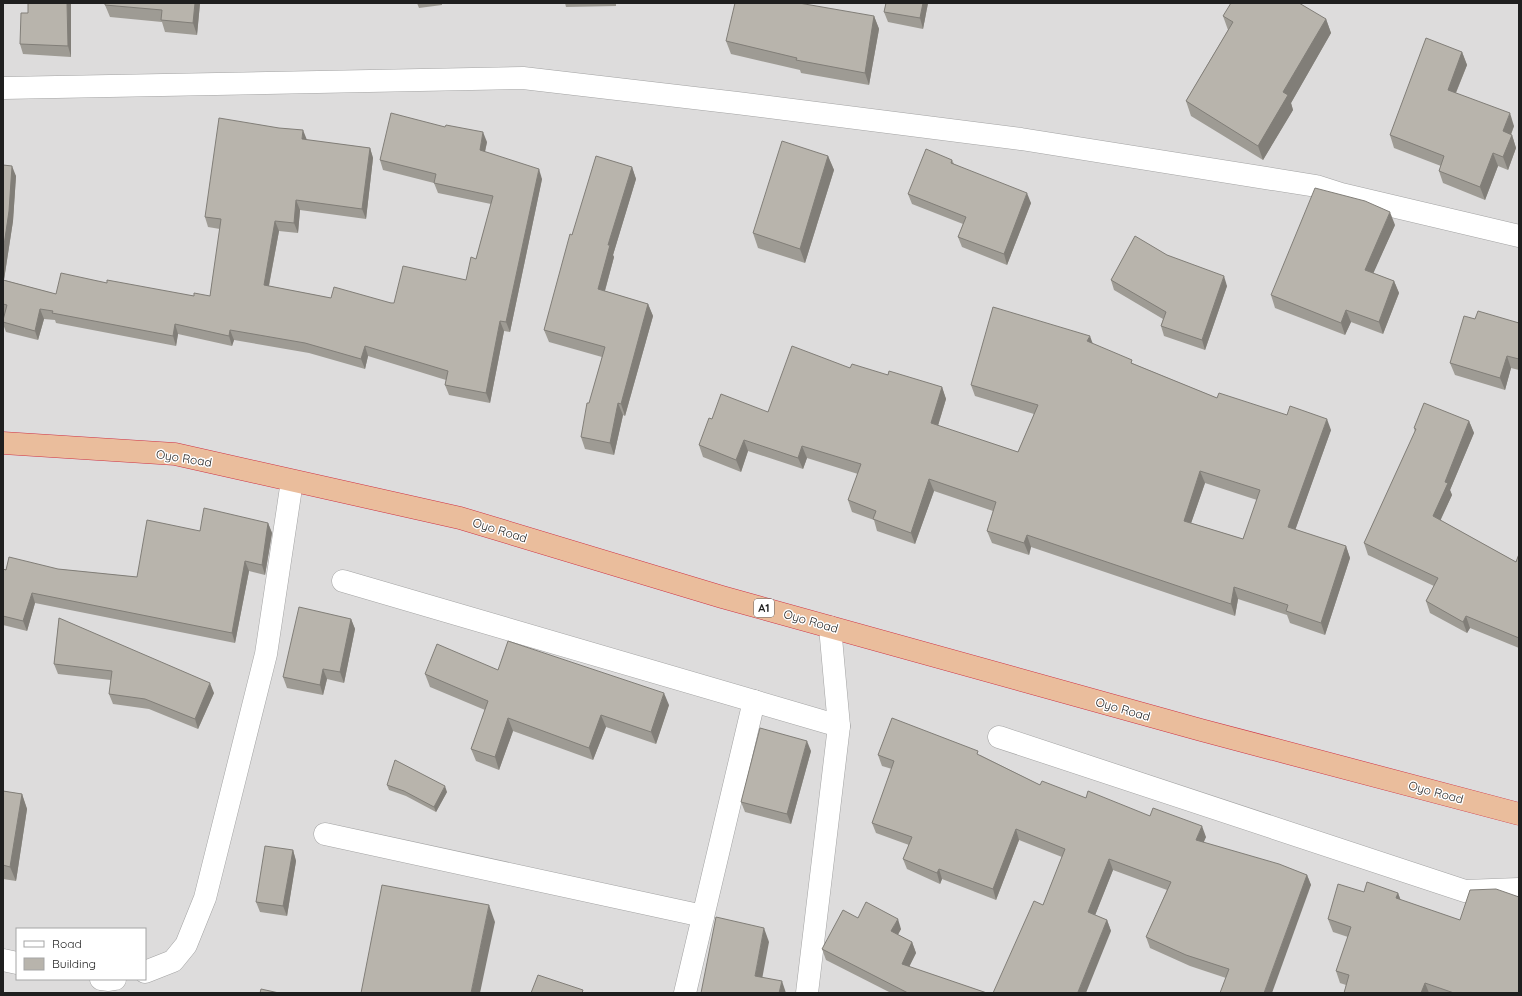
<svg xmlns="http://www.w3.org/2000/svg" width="1522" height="996" viewBox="0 0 1522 996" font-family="Quicksand,sans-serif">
  <rect width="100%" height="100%" fill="#efeee6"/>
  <path fill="#dddcdc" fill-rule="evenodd" d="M3 3H1519V993H3ZM17 929H145V979H17Z"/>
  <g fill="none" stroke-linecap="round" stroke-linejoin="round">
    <g stroke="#a3a3a3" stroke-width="23">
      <g id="minor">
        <path d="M3 88 523 78 737 103 1021 139 1316 186 1341 194 1519 236"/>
        <path d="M343 581 839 726"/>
        <path d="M999 737 1465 891 1519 889"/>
        <path d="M325 834 703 916"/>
        <path d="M3 960 17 963"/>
        <path d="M145 972 173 961 186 945 205 898 266 654 292 481"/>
        <path d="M101 979 109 980 115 979"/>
        <path d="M685 993 754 701"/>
        <path d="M807 993 839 726 830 627"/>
      </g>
    </g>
    <g stroke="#ce3245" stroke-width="23">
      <path id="trunk" d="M3 443 175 454 460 518 722 597 1201 730 1519 814"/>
    </g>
    <use href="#minor" stroke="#fff" stroke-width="22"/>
    <use href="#trunk" stroke="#eabd9c" stroke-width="22"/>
  </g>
  <g fill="#9e9b94" fill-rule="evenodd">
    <path d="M28 3H71V57L23 54 20 44 28 13Z"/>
    <path d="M105 3H200L197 35 165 32 162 22 110 17 105 5Z"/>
    <path d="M417 3H442V5L419 8Z"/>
    <path d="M565 3H616V6L566 7Z"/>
    <path d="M886 3H928L923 29 888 22 884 12Z"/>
    <path d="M874 16 879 29 869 85 801 73 800 70 731 54 726 41Z"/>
    <path d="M1223 16 1326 19 1331 33 1291 103 1293 110 1263 160 1191 116 1186 101 1228 30Z"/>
    <path d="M1462 52 1467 65 1456 93 1514 126 1511 135H1512L1516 148 1508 170 1498 166 1485 200 1443 183 1439 171 1441 166 1394 148 1390 135Z"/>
    <path d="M307 140 370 148 373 158 366 219 300 210 298 233 279 231 269 286 331 298 394 303 466 280 476 259 491 204 438 193 434 183 383 170 380 160 487 142 485 152 542 179 510 332 504 331 490 403 449 395 445 385 446 380 368 356 365 369 309 353 234 340 232 346 178 334 176 346 56 323 55 320 44 319 38 340 6 332 3 324V320L4 314H3V165L16 176 13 221 4 280 56 294 107 283 194 296H210L220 229 208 227 205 217Z"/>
    <path d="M828 156 834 170 805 263 758 248 753 233Z"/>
    <path d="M952 160 954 164 1031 203 1007 265 962 247 958 237 963 224 912 204 908 194Z"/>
    <path d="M632 167 636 179 613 255 614 257 605 291 648 304 653 316 625 416 623 415 614 455 585 449 581 437 602 357 549 342 544 330 572 235Z"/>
    <path d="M1395 225 1373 273 1394 281 1399 293 1383 334 1351 322 1345 335 1275 308 1271 295Z"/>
    <path d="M1167 255 1227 286 1205 350 1164 336 1161 326 1163 319 1114 290 1111 280Z"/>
    <path d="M1475 319 1519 323V370L1511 368 1505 390 1455 375 1450 363Z"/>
    <path d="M1093 344 1134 364 1217 398 1331 430 1295 530 1346 546 1350 558 1325 635 1290 623 1287 615 1238 599 1235 616 1031 547 1029 555 992 543 987 531 993 511 934 491 915 544 877 531 874 520 852 512 848 500 858 474 807 458 803 469 748 451 741 472 703 457 699 445 712 419 768 412 850 368 888 375 942 387 946 399 938 426 1018 452 1034 414 975 396 971 385ZM1205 483 1257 500 1243 539 1191 523Z"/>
    <path d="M1469 421 1474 433 1450 490 1452 495 1440 520 1516 562 1519 554V648L1470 628 1467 633 1430 613 1426 601 1434 586 1368 555 1364 543 1415 432 1414 428Z"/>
    <path d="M268 523 272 533 265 575 249 571 235 643 35 603 27 631 3 625V569H58L137 577 200 531Z"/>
    <path d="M59 618 214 693 198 729 149 709 113 704 109 694 111 680 58 674 54 664Z"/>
    <path d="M351 619 355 629 344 683 327 679 323 695 287 688 283 677Z"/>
    <path d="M498 670 669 705 656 744 606 727 593 760 513 731 499 770 476 761 471 749 485 710 430 687 425 674Z"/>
    <path d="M811 751 791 824 745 812 741 802Z"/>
    <path d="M878 755H980L1040 785 1150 816 1206 837 1203 842 1307 875 1311 885 1226 978 1190 966 1150 948 1146 937 1167 890 1113 870 1095 915 1107 920 1111 931 1043 905 1062 857 1019 840 996 900 942 879 940 884 907 869 903 859 909 845 876 833 872 823 892 769 882 766Z"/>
    <path d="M387 785 447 792 436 812 406 796 389 790Z"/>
    <path d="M3 791 22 794 27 809 16 881 3 879Z"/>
    <path d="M293 850 296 861 287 916 260 912 256 902Z"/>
    <path d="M1364 892 1398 893 1400 899 1519 993H1344L1346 985 1340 983 1336 971 1348 937 1333 932 1328 919Z"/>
    <path d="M858 918 901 929 898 935 912 942 916 953 909 967 987 993H891L826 960 822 949Z"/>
  </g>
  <g fill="#817e78">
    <path d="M67 3H71V57L68 46Z"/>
    <path d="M195 3H200L197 35 193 23Z"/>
    <path d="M923 3H928L923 29 920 18Z"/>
    <path d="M874 16 879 29 869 85 865 73Z"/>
    <path d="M1326 19 1331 33 1291 103 1293 110 1263 160 1258 146 1283 92Z"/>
    <path d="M1462 52 1467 65 1452 102 1448 90Z"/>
    <path d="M1510 113 1514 126 1507 144 1503 131Z"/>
    <path d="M303 130 307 140 302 139Z"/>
    <path d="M483 132 487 142 483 160 480 150Z"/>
    <path d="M1512 135 1516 148 1508 170 1503 157Z"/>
    <path d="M370 148 373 158 366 219 362 209Z"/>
    <path d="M1493 153 1498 166 1485 200 1480 187Z"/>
    <path d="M828 156 834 170 805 263 800 249Z"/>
    <path d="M12 166 16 176 13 221 3 286V252Z"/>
    <path d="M632 167 636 179 613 255 614 257 602 301 598 289 608 245Z"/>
    <path d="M539 169 542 179 510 332 506 322Z"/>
    <path d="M1027 193 1031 203 1007 265 1004 254Z"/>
    <path d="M296 200 300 210 298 233 294 223Z"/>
    <path d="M1390 212 1395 225 1369 283 1365 270Z"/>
    <path d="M275 221 279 231 267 295 264 285Z"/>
    <path d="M1224 276 1227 286 1205 350 1202 340Z"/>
    <path d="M1394 281 1399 293 1383 334 1379 322Z"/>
    <path d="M648 304 653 316 625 416 621 404Z"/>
    <path d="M40 309 44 319 38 340 35 331Z"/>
    <path d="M1346 310 1351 322 1345 335 1341 323Z"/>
    <path d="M500 321 504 331 490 403 486 393Z"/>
    <path d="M175 324 178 334 176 346 173 336Z"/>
    <path d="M230 330 234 340 232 346 229 336Z"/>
    <path d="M1090 336 1094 347 1087 341Z"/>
    <path d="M365 346 368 356 365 369 361 359Z"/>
    <path d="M1507 356 1511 368 1505 390 1500 378Z"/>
    <path d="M942 387 946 399 935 435 931 423Z"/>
    <path d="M618 403 623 415 614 455 610 443Z"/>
    <path d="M1327 419 1331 430 1292 539 1288 527Z"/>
    <path d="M1469 421 1474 433 1450 490 1452 495 1437 528 1433 516 1445 482Z"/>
    <path d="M744 440 748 451 741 472 736 460Z"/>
    <path d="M802 446 807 458 803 469 798 458Z"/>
    <path d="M1200 471 1205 483 1188 532 1184 521Z"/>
    <path d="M929 479 934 491 915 544 911 533Z"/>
    <path d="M268 523 272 533 265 575 262 565Z"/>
    <path d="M1027 535 1031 547 1029 555 1024 543Z"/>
    <path d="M1346 546 1350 558 1325 635 1321 623Z"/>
    <path d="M245 561 249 571 235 643 232 633Z"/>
    <path d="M1234 587 1238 599 1235 616 1231 604Z"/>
    <path d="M32 593 35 603 27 631 23 621Z"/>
    <path d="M1466 616 1470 628 1467 633 1463 622Z"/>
    <path d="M351 619 355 629 344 683 340 672Z"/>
    <path d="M323 669 327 679 323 695 320 685Z"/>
    <path d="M210 683 214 693 198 729 195 719Z"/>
    <path d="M664 693 669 705 656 744 651 732Z"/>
    <path d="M601 715 606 727 593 760 589 748Z"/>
    <path d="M508 718 513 731 499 770 495 757Z"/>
    <path d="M807 741 811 751 791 824 787 814Z"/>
    <path d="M445 786 447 792 436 812 434 807Z"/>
    <path d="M22 794 27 809 16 881 10 867Z"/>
    <path d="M1202 826 1206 837 1200 851 1196 840Z"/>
    <path d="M1016 829 1019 840 996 900 993 889Z"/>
    <path d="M293 850 296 861 287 916 283 906Z"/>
    <path d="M1109 859 1113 870 1092 923 1088 912Z"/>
    <path d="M939 869 942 879 940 884 937 873Z"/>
    <path d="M1307 875 1311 885 1272 993H1264Z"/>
    <path d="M1398 893 1403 906 1396 898Z"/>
    <path d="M489 905 495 922 480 993H471Z"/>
    <path d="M898 919 901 929 894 941 891 931Z"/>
    <path d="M1107 920 1111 931 1086 993H1079L1078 992Z"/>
    <path d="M764 928 769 942 760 990 755 976Z"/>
    <path d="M912 942 916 953 905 975 902 964Z"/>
    <path d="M782 981 786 993H779Z"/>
    <path d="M1425 983 1429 993H1421Z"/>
  </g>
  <g fill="#b8b4ac" stroke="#817e78" fill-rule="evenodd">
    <path d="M28 3H67L68 46 20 44 21 13H28Z"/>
    <path d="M105 3H195L193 23 161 20 162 10 105 5Z"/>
    <path d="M735 3H799L874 16 865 73 796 60 797 58 726 41Z"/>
    <path d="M886 3H923L920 18 884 12Z"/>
    <path d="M1231 3H1299L1326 19 1283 92 1288 95 1258 146 1186 101 1233 22 1223 16Z"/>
    <path d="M1426 38 1462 52 1448 90 1510 113 1503 131 1512 135 1503 157 1493 153 1480 187 1439 171 1444 156 1390 135Z"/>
    <path d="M391 113 445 127 446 125 483 132 480 150 539 169 506 322 500 321 486 393 445 385 448 371 365 346 361 359 305 343 230 330 229 336 175 324 173 336 52 313 53 311 40 309 35 331 3 322V320L7 305 3 304V280L56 294 61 273 107 283V280L194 296V293L210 296 221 219 205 217 219 118 279 128 303 130 302 139 370 148 362 209 296 200 294 223 275 221 264 285 331 298 334 287 391 303H394L403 266 466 280 471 257 476 259 493 196 434 183 436 174 380 160Z"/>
    <path d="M782 141 828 156 800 249 753 233Z"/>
    <path d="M926 149 952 160 951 163 1027 193 1004 254 958 237 966 217 908 194Z"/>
    <path d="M596 156 632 167 608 245H610L598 289 648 304 621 404 618 403 610 443 581 437 587 403H589L605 347 544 330 570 234 572 235Z"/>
    <path d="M3 165 12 166 9 211 3 252Z"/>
    <path d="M1315 188 1365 201 1390 212 1365 270 1394 281 1379 322 1346 310 1341 323 1271 295Z"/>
    <path d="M1135 236 1167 255 1224 276 1202 340 1161 326 1166 312 1111 280Z"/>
    <path d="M993 307 1090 336 1087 341 1132 360 1131 363 1217 398 1219 393 1287 415 1290 406 1327 419 1288 527 1346 546 1321 623 1286 611 1288 605 1234 587 1231 604 1027 535 1024 543 987 531 996 502 929 479 911 533 873 519 876 511 848 500 861 464 802 446 798 458 744 440 736 460 699 445 709 418 712 419 721 394 768 412 792 346 850 368 852 364 888 375 889 371 942 387 931 423 1018 452 1038 405 971 385ZM1200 471 1260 490 1243 539 1184 521Z"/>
    <path d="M1478 311 1519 323V359L1507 356 1500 378 1450 363 1464 316 1475 319Z"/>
    <path d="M1424 403 1469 421 1445 482 1448 483 1433 516 1516 562 1519 554V638L1466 616 1463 622 1426 601 1438 578 1364 543 1416 429 1414 428Z"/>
    <path d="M204 508 268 523 262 565 245 561 232 633 32 593 23 621 3 616V569L6 570 9 557 58 569 137 577 147 520 200 531Z"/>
    <path d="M299 607 351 619 340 672 323 669 320 685 283 677Z"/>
    <path d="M59 618 210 683 195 719 145 699 109 694 112 671 54 664Z"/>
    <path d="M508 641 664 693 651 732 601 715 589 748 508 718 495 757 471 749 488 701 425 674 437 644 498 670Z"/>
    <path d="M892 718 978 751 977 754 1040 785 1042 781 1086 798 1088 791 1150 816 1153 808 1202 826 1196 840 1279 864 1307 875 1264 993H1220L1229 969 1186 955 1146 937 1171 882 1109 859 1088 912 1107 920 1078 992 1081 993H993L1034 901 1043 905 1065 849 1016 829 993 889 939 869 937 873 903 859 912 837 872 823 894 761 878 755Z"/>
    <path d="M760 728 807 741 787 814 741 802Z"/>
    <path d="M395 760 445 786 434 807 404 791 387 785Z"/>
    <path d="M3 791 22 794 10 867 3 865Z"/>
    <path d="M265 846 293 850 283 906 256 902Z"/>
    <path d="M1367 882 1398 893 1396 898 1460 920 1470 890 1496 889 1519 897V993H1454L1425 983 1421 993H1344L1349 975 1336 971 1351 927 1328 919 1338 884 1364 892Z"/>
    <path d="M382 885 489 905 471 993H361Z"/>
    <path d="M866 902 898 919 891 931 912 942 902 964 987 993H908L822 949 843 910 858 918Z"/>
    <path d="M716 917 764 928 755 976 782 981 779 993H701Z"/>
    <path d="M538 975 583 990 582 993H531Z"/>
    <path d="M261 989 279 993H260Z"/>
  </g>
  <g text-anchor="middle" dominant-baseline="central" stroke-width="3" stroke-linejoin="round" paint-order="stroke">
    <rect fill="#fff" stroke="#626262" stroke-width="1" x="754" y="599" width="20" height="18" rx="3"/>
    <g font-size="11" font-weight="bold" fill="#1f1f1f">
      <text x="764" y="608">A1</text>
    </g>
    <g font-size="12" fill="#1f1f1f" stroke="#fff">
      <text transform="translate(184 458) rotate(9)">Oyo Road</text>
      <text transform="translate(500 530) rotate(17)">Oyo Road</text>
      <text transform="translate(811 621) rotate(16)">Oyo Road</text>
      <text transform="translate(1123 709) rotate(16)">Oyo Road</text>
      <text transform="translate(1436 792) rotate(15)">Oyo Road</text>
    </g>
  </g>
  <rect width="1522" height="996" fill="none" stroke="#1f1f1f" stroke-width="8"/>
  <rect x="16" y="928" width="130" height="52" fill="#ffffff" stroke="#a5a5a5"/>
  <rect x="24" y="941" width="20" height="6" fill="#ffffff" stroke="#a5a5a5"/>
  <text x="52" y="948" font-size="12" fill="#1f1f1f">Road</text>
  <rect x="24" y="958" width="20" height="12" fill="#b8b4ac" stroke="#a5a5a5"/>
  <text x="52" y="968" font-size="12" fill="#1f1f1f">Building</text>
</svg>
